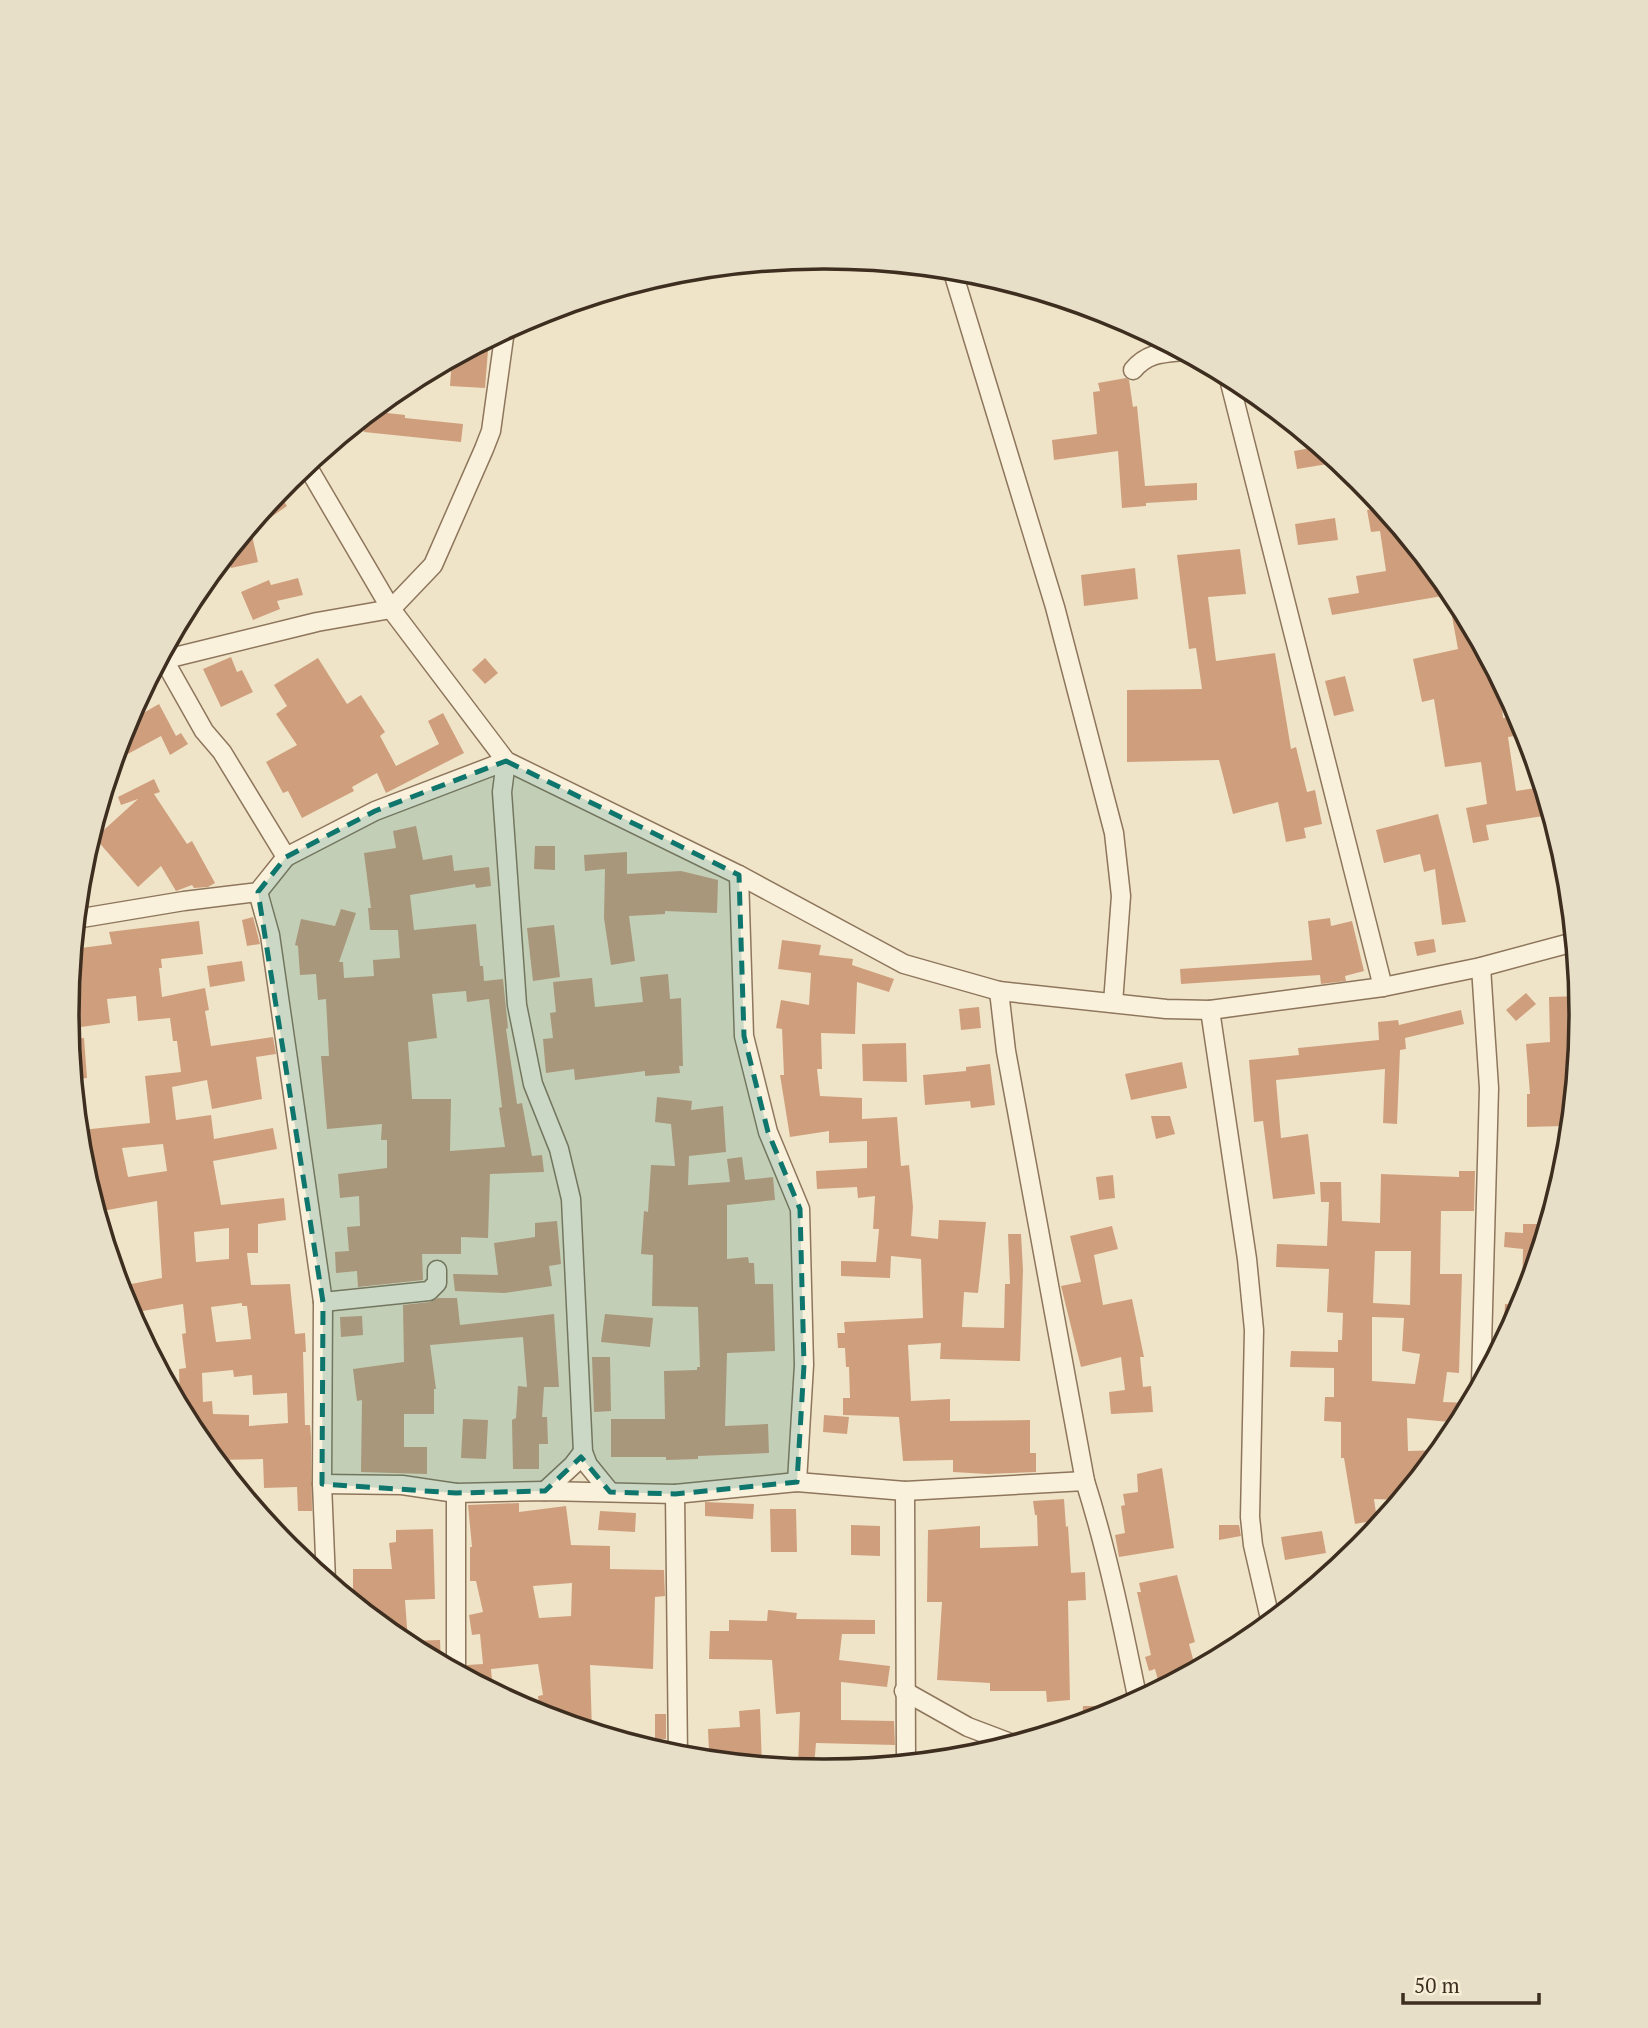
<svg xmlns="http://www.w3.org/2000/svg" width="1648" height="2028" viewBox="0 0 1648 2028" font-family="'PT Serif',serif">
  <rect width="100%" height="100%" fill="#f0e4c8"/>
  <g fill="#cf9f7d" fill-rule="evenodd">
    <path d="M489 338 485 388 450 386 452 358Z"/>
    <path d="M1126 378 1129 380 1133 407 1137 406 1145 486 1197 483V500L1146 503V506L1122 508 1118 451 1054 460 1052 440 1097 434 1093 392 1100 391 1098 383Z"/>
    <path d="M370 411 405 415V418L463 424 461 442 364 432 366 414Z"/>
    <path d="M1321 446 1340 462 1297 469 1294 451Z"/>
    <path d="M278 492 287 506 251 531 258 562 231 568 230 564 212 572Z"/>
    <path d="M1383 507 1454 593 1500 679 1503 718 1519 716 1524 724 1527 734 1508 737 1516 791 1543 787 1550 815 1486 825 1489 840 1473 843 1466 808 1487 804 1481 762 1445 767 1434 699 1422 702 1413 659 1458 649 1448 595 1332 615 1328 598 1359 593 1356 576 1386 571 1380 531 1371 532 1367 510Z"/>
    <path d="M1335 518 1338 540 1298 545 1295 524Z"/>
    <path d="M1240 549 1246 594 1208 597 1216 661 1275 653 1291 749 1296 747 1307 792 1315 790 1322 824 1304 828 1306 838 1286 842 1278 802 1233 814 1219 760 1127 762V690L1202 689 1196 648 1189 649 1177 555Z"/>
    <path d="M1135 568 1138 599 1084 606 1081 575Z"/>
    <path d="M298 578 303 595 277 601 280 609 253 620 241 592 269 580 271 585Z"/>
    <path d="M231 657 237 672 242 670 253 692 221 707 203 669Z"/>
    <path d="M318 658 347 704 361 695 385 732 380 736 396 766 439 744 428 721 443 713 464 753 386 793 377 773 352 787 354 791 302 818 288 791 283 793 266 762 297 745 276 714 287 706 274 685Z"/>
    <path d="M485 658 498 673 485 684 472 670Z"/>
    <path d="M1345 676 1354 711 1334 716 1325 681Z"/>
    <path d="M159 704 176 736 181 733 188 744 170 755 161 736 113 762 124 724Z"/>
    <path d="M154 779 160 792 154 794 187 844 192 841 215 883 208 887 194 888 192 885 176 891 161 866 138 887 95 838 138 799 121 805 118 797Z"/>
    <path d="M1438 814 1466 922 1442 925 1435 869 1424 872 1420 854 1384 863 1376 830Z"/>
    <path d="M416 826 423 860 452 855 454 871 489 867 491 886 476 888 475 884 410 895 414 930 476 924 480 966H483L484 981 503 979 508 1028 506 1029 517 1104 522 1103 532 1156 542 1155 544 1172 490 1174 488 1238 461 1237V1254H422L423 1280 358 1287 357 1271 336 1273 335 1252 349 1251 347 1227 360 1226 359 1196 340 1198 338 1174 387 1168V1140H381L382 1124 327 1129 321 1056H329L326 999 318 1000 316 974 300 975 298 946 295 945 301 919 335 926 341 909 356 913 339 962H343L344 978 374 976 373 960 400 958 398 930H370L368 908H371L364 853 396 848 393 831ZM466 991 467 1002 489 999 502 1107 499 1108 505 1147 450 1151 451 1099H412L408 1042 437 1038 432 994Z"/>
    <path d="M535 846H555V870L534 869Z"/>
    <path d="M627 852V874L681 871 718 880 717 913 665 911V914L629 916 635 961 611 965 604 918 605 869 585 871 584 855Z"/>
    <path d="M253 917 260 944 247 946 242 920Z"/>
    <path d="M1330 918 1331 926 1352 921 1364 971 1345 976 1346 981 1321 984 1320 975 1181 984 1180 969 1312 960 1308 921Z"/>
    <path d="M199 921 203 954 161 959 162 968H159L162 997 205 988 209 1010 205 1011 211 1046 273 1037 276 1054 256 1057 262 1099 212 1109 207 1080 172 1087 176 1120 211 1115 214 1139 273 1128 277 1149 213 1161 221 1205 284 1198 286 1220 258 1224V1253H247L251 1285 290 1284 295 1334 305 1333 306 1352H303L305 1425H310L311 1437 312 1511H298L297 1487 264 1488 263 1459 215 1460 194 1435 180 1409 179 1369 186 1368 182 1334 186 1333 183 1304 131 1313 126 1285 162 1278 157 1201 102 1211 98 1178 92 1179 81 1130 150 1123 145 1076 181 1072 177 1041H173L170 1018 138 1021 136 996 107 999 110 1023 81 1027 73 949 112 944 109 932ZM163 1144 167 1171 128 1177 122 1148ZM229 1228V1259L196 1262 194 1232ZM242 1303V1306H247L251 1339 216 1342 211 1307ZM233 1370 234 1377 252 1375 253 1395 287 1393 288 1423 249 1426V1415L213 1414 212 1401 203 1402 202 1373Z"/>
    <path d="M554 925 560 977 533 981 527 928Z"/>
    <path d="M1434 939 1436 952 1417 956 1414 942Z"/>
    <path d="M782 940 821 945 819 955 853 959 852 965 894 979 889 992 857 982 855 1034 821 1033 822 1069H817L820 1096 862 1098V1119L897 1117 901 1166 909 1165 913 1207 911 1236 938 1239 939 1220 986 1222 978 1293 964 1292 962 1327 1004 1328 1005 1284H1010L1008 1234H1021L1023 1270 1020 1361 940 1359 941 1343 908 1345 911 1401 950 1399V1421L1030 1420V1453H1036V1472L988 1474 953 1472V1460L903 1461 899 1417 843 1415V1398H850L849 1367H846L845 1348H838L837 1333H845L844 1322 923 1318 921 1259 891 1256 890 1278 841 1276V1261L876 1262 879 1229H873L875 1196 858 1198 857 1187 817 1189 816 1171 867 1168V1141L829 1143V1131L790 1137 780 1075H784L782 1029 776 1028 781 1000 809 1005 811 973 778 969Z"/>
    <path d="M242 961 245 981 210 987 207 966Z"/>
    <path d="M668 974 670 999 681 998 683 1066H679L680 1073 645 1076V1071L575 1080 574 1069 546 1073 543 1039 553 1038 550 1013 556 1012 553 982 592 978 595 1007 643 1002 640 977Z"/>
    <path d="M1526 993 1536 1004 1516 1021 1506 1010Z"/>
    <path d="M1580 996 1581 1014 1571 1117H1564L1565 1126 1527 1127V1094H1530L1526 1044 1550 1042 1549 997Z"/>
    <path d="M979 1007 981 1028 961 1030 959 1009Z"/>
    <path d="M1461 1010 1464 1024 1405 1038 1406 1049 1400 1050 1397 1124 1383 1123 1385 1069 1276 1080 1281 1138 1308 1134 1315 1194 1273 1199 1263 1121 1254 1122 1249 1060 1299 1055 1298 1048 1379 1040 1378 1022 1398 1020 1399 1025Z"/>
    <path d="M84 1038 87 1078 73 1079 69 1039Z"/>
    <path d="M906 1043 907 1082 863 1081 862 1044Z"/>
    <path d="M1182 1062 1187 1088 1131 1100 1125 1074Z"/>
    <path d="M990 1064 995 1105 971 1108 970 1101 925 1105 923 1075 966 1071V1067Z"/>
    <path d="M657 1097 692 1101 691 1110 723 1106 726 1152 689 1156 688 1185 730 1182 727 1159 742 1157 745 1180 773 1177 775 1200 727 1205V1259L748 1257 749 1263H754L755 1284H773L775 1351 727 1353 725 1426 768 1424 769 1453 698 1456V1459L666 1460V1457H611V1419H665L664 1371 697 1370V1367H700L698 1307 652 1306 653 1255 641 1254 644 1211 648 1212 651 1165 675 1166 671 1124 655 1122Z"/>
    <path d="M1151 1116H1170L1175 1134 1156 1139Z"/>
    <path d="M1459 1171H1475L1474 1211H1441L1440 1274H1462L1459 1373 1447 1372 1443 1402 1471 1403 1460 1423 1407 1418 1408 1451 1442 1450 1400 1500 1374 1499 1377 1520 1355 1524 1344 1458H1341V1422L1324 1421 1325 1397H1334V1368L1290 1367 1291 1351 1338 1352V1340H1342L1343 1313 1327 1312 1329 1269 1276 1267 1277 1244 1327 1246 1329 1202H1321L1320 1182H1341L1342 1221 1380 1223 1381 1174 1459 1177ZM1375 1251H1411L1410 1305 1373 1303ZM1372 1317 1404 1318 1402 1351 1420 1354 1415 1384 1372 1381Z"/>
    <path d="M1113 1175 1115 1198 1099 1200 1096 1177Z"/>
    <path d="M557 1221 561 1264 549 1266 552 1286 504 1293 455 1291 453 1274 498 1275 494 1243 535 1237V1223Z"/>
    <path d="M1523 1224H1548L1526 1295 1522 1294 1523 1249 1504 1247 1505 1232 1523 1233Z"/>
    <path d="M1112 1226 1118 1249 1094 1255 1103 1305 1132 1299 1144 1357H1140L1143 1387 1151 1386 1153 1412 1111 1414 1109 1392 1125 1390 1121 1357 1081 1367 1061 1286 1081 1282 1070 1236Z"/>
    <path d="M438 1298H457L460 1325 554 1314 559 1387H544L542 1417H547L548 1444H539V1469H513L512 1420 516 1418 518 1386 527 1387 523 1337 430 1345 436 1389H434V1414H404V1447H427V1474L361 1472 362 1400 357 1401 353 1369 404 1362 403 1305 430 1302Z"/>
    <path d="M1505 1304 1523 1305 1503 1342Z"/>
    <path d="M605 1314 653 1318 650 1347 601 1342Z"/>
    <path d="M362 1316 363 1335 341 1337 340 1317Z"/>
    <path d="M592 1357H610L611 1411 594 1412Z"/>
    <path d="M824 1415 849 1417 847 1434 823 1432Z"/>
    <path d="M463 1419 488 1420 486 1459 461 1458Z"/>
    <path d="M1162 1468 1174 1548 1119 1557 1115 1535 1125 1533 1121 1506 1125 1505 1123 1494 1138 1492 1137 1474Z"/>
    <path d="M1064 1499 1066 1527 1068 1526 1071 1573 1085 1572 1086 1600 1068 1601 1070 1700 1047 1702 1046 1691H990V1683L937 1680 942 1602H927L928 1530 980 1526V1548L1038 1546 1037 1515H1035L1033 1501Z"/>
    <path d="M705 1502 754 1504 753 1519 705 1516Z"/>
    <path d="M519 1503V1512L566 1506 571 1545 610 1546V1569L664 1570 665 1596 655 1597 653 1669 590 1665 592 1732 540 1715 538 1696 543 1695 538 1664 491 1669 493 1692 466 1677 467 1665 483 1664 480 1634 472 1635 469 1615 483 1612 476 1581H470V1547H472L468 1505ZM572 1583 571 1616 539 1618 533 1586Z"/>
    <path d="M770 1509H796L797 1552H771Z"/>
    <path d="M600 1511 636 1513 635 1532 598 1530Z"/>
    <path d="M851 1525 880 1526V1556L851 1555Z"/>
    <path d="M1219 1525H1239L1241 1536 1219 1540Z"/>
    <path d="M433 1529 435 1599 405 1600 408 1641 440 1640 441 1664 403 1644 353 1603V1569H392L389 1543 396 1542V1530Z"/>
    <path d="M1322 1531 1326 1553 1285 1560 1281 1537Z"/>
    <path d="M1177 1575 1195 1642 1189 1644 1196 1670 1172 1683 1170 1677 1158 1680 1155 1669 1149 1671 1145 1657 1151 1655 1137 1592H1141L1139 1583Z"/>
    <path d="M768 1610 797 1613 796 1619 875 1620V1634H842L839 1660 890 1666 887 1687 841 1682V1720L894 1721 895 1745 816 1743 814 1767H798L800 1712 776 1714 772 1660 709 1659 710 1631H729V1620L767 1621Z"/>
    <path d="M1083 1706H1128L1114 1714 1082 1723Z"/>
    <path d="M760 1709 762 1765 716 1761V1752H709L708 1729 740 1727 739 1711Z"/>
    <rect x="655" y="1714" width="11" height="25"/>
  </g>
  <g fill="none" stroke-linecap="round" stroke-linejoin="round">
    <g stroke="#8d765c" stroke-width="21">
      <g id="minor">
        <path d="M952 269 1055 607 1114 833 1121 896 1113 1003"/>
        <path d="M1133 370C1147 353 1162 353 1183 351"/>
        <path d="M1228 375 1383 987"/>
        <path d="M306 464 391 609 506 761 739 875 904 964 999 991 1166 1009 1210 1010 1383 987 1481 967 1574 942"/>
        <path d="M164 660 204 731 222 752 286 857"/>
        <path d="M158 661 317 622 391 609 433 565 484 449 491 431 505 330"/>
        <path d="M739 875 744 1036 768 1132 800 1209 804 1365 797 1482"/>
        <path d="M258 892 270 935 323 1302 322 1484 326 1581"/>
        <path d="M76 919 184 901 258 892 286 857 375 811 506 761 502 792 517 1005 533 1084 559 1149 571 1199 583 1452 588 1465 610 1492"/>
        <path d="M1481 967 1489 1088 1481 1383"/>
        <path d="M999 991 1006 1051 1085 1481C1108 1554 1123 1627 1138 1701"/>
        <path d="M1210 1010 1247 1259 1254 1330 1250 1517 1253 1545 1271 1623"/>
        <path d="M323 1302 429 1291 437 1283V1270"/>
        <path d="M322 1484 402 1485 456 1493 545 1491 675 1494 797 1482 905 1491 1085 1481"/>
        <path d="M545 1491 573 1465 583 1452"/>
        <path d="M905 1491 906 1763"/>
        <path d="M675 1494 678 1757"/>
        <path d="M456 1672V1493"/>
        <path d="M904 1691 968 1727 1013 1744"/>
      </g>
    </g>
    <use href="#minor" stroke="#faf1dc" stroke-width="18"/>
  </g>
  <path fill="#0f766e" fill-opacity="0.2" stroke="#0f766e" stroke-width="5" stroke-dasharray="14 9" stroke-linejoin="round" d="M506 761 739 875 744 1036 768 1132 800 1209 804 1365 797 1482 675 1494 610 1492 581 1457 545 1491 456 1493 322 1484 323 1302 258 892 286 857 375 811Z"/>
  <path d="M0 0H1648V2028H0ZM79 1014a745 745 0 1 1 1490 0a745 745 0 1 1-1490 0Z" fill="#e8dfc9" fill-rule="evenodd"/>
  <path fill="none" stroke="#3d2e20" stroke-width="3.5" d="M79 1014a745 745 0 1 1 1490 0a745 745 0 1 1-1490 0Z"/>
  <path d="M1403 1993v10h136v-10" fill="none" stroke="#3d2e20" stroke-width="3.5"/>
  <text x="1414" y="1993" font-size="21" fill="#3d2e20" stroke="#f7eed8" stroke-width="5" paint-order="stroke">50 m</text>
</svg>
